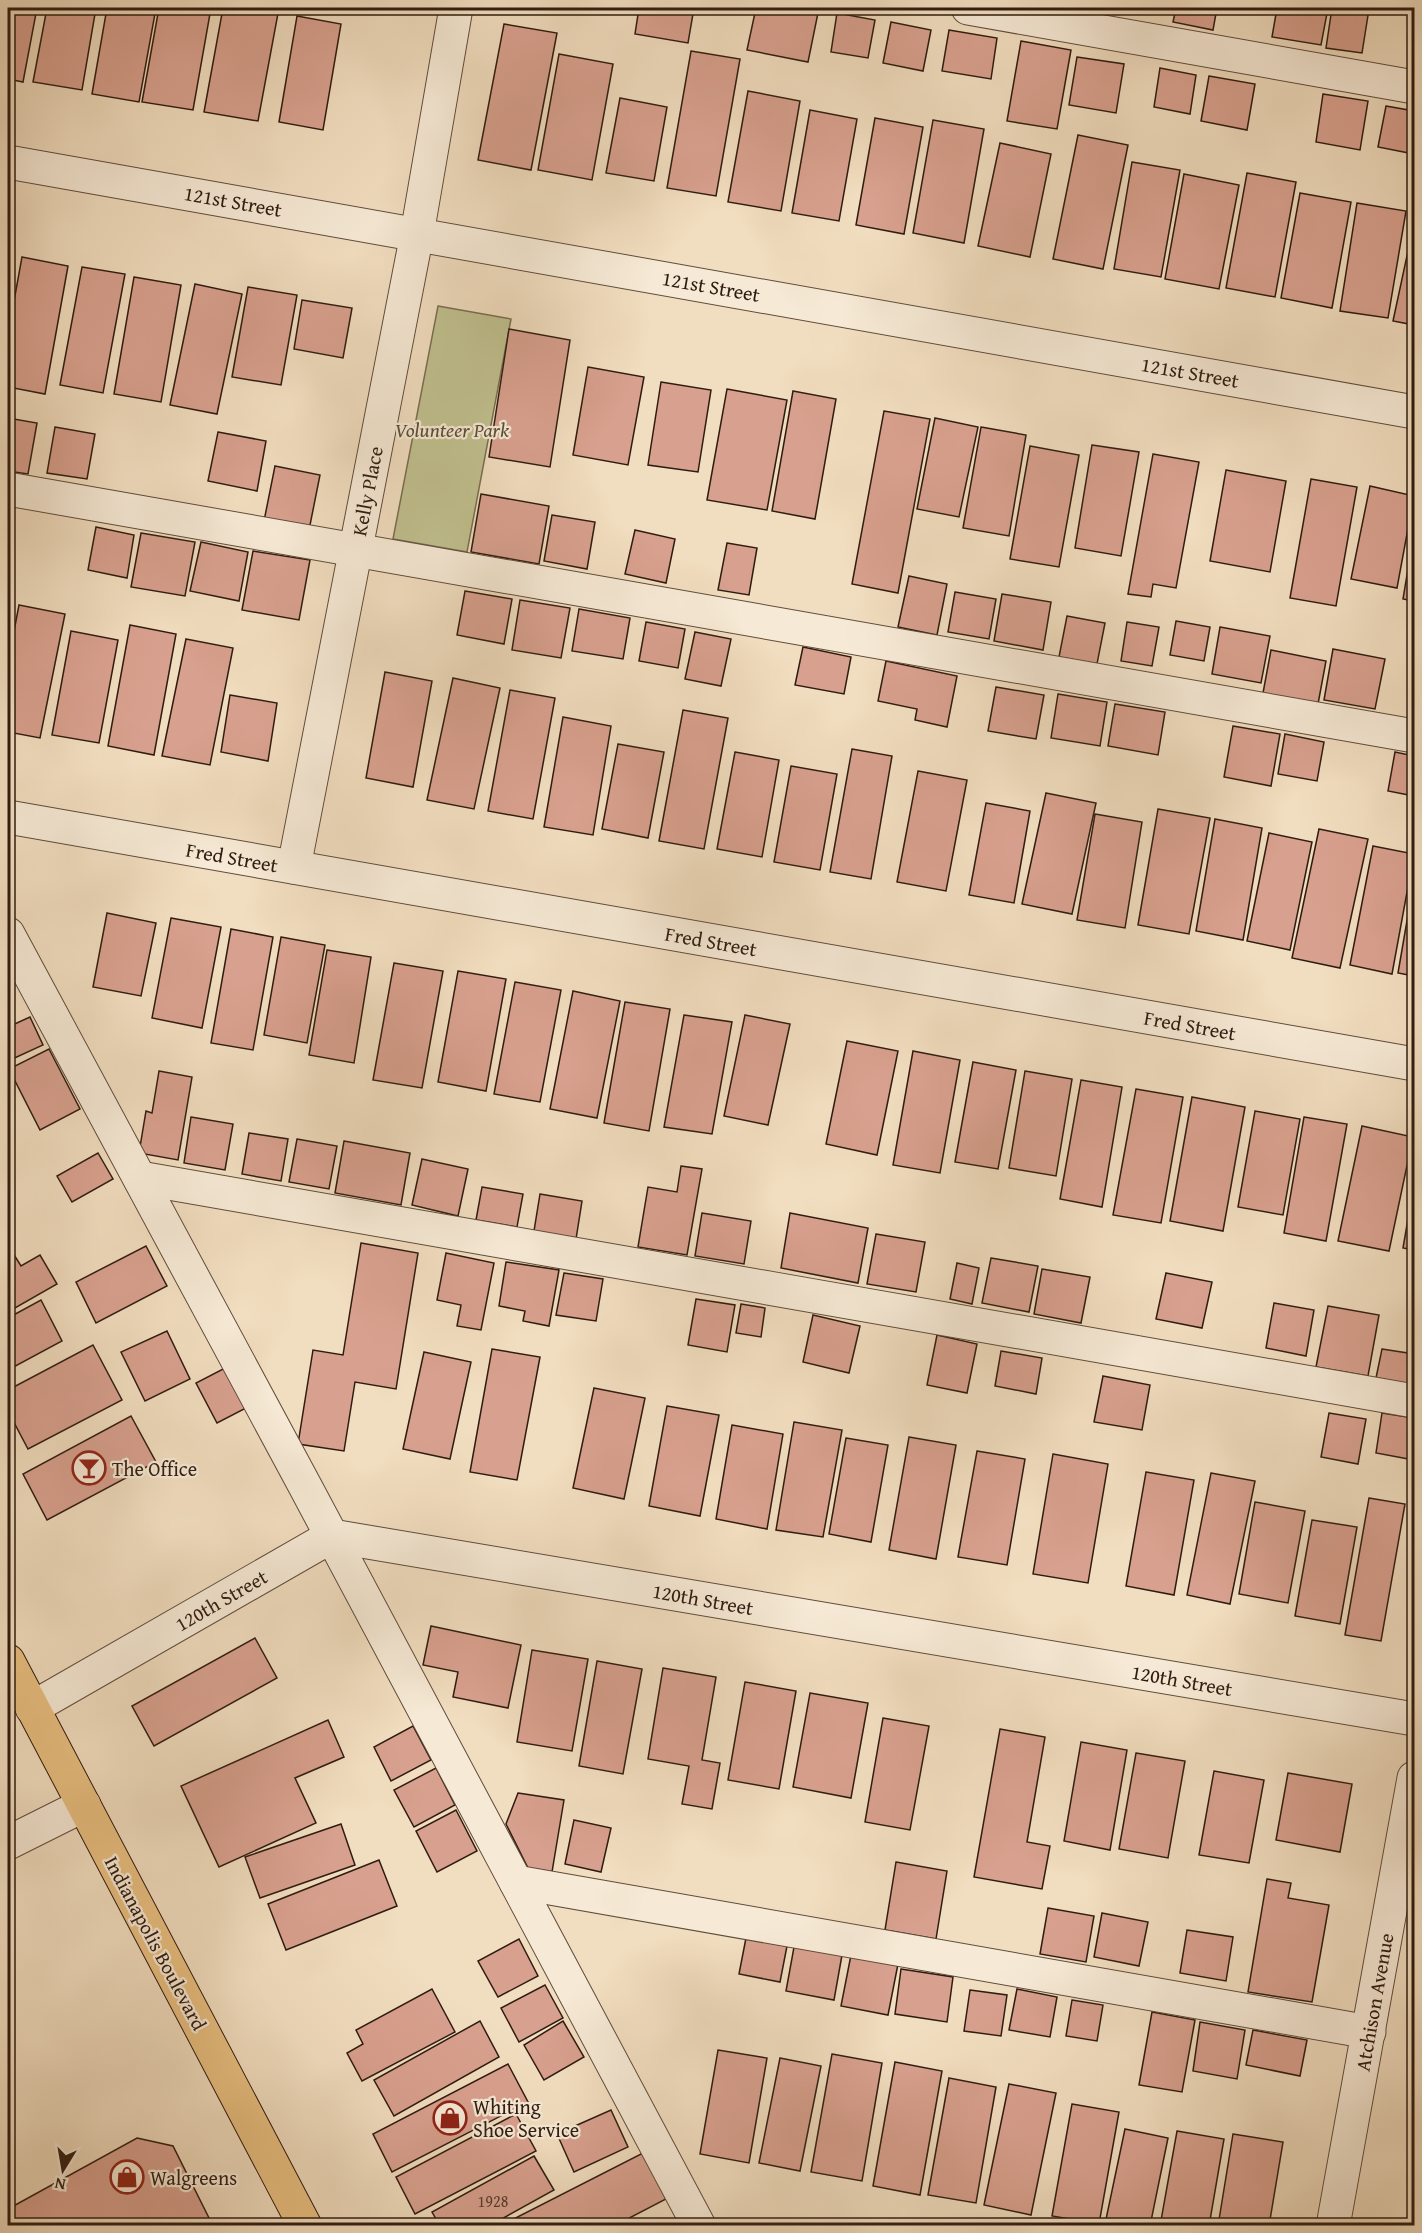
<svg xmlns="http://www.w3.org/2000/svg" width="1422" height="2233" viewBox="0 0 1422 2233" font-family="'Gentium Book Plus',serif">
  <rect width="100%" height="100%" fill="#f1ddbf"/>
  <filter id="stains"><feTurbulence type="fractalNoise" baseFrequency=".00333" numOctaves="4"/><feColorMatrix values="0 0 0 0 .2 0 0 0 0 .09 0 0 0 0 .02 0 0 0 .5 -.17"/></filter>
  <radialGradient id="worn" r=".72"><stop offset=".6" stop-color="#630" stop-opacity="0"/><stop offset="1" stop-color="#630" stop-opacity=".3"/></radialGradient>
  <path fill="#c0bf8e" stroke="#786e50" stroke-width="1.5" d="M438 306 511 319 467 552 393 539Z"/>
  <g fill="#d8a08e" stroke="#2f1c11" stroke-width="1.5">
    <path d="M8 8H37L23 82 8 79Z"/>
    <path d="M47 8H96L82 90 33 82Z"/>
    <path d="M107 8H156L139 102 92 94Z"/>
    <path d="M159 8H211L193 110 142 102Z"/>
    <path d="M223 8H279L258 121 204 112Z"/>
    <path d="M639 8H694L688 43 635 34Z"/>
    <path d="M756 8H819L808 62 747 50Z"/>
    <path d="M1063 8H1088L1087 12Z"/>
    <path d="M1100 8H1134L1133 14Z"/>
    <path d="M1176 8H1217L1213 30 1173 22Z"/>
    <path d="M1277 8H1328L1321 45 1272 37Z"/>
    <path d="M1332 8 1369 9 1362 53 1326 48Z"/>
    <path d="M837 13 875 20 868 58 831 52Z"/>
    <path d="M297 16 341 24 323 130 279 122Z"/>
    <path d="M891 22 931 30 923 71 883 63Z"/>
    <path d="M504 24 557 33 531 170 478 160Z"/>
    <path d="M949 30 997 38 991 79 942 71Z"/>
    <path d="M1021 41 1071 50 1057 129 1007 121Z"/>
    <path d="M691 51 740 59 716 196 667 188Z"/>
    <path d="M559 54 613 64 592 180 538 170Z"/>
    <path d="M1077 57 1124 64 1116 113 1069 105Z"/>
    <path d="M1160 68 1196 75 1190 114 1154 107Z"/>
    <path d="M1209 76 1255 84 1247 130 1201 121Z"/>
    <path d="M748 91 800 101 781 211 728 202Z"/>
    <path d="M1323 94 1368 101 1360 150 1316 142Z"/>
    <path d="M620 98 667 107 654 181 606 173Z"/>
    <path d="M1386 106 1414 111V154L1378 147Z"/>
    <path d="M810 110 857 119 839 221 792 213Z"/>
    <path d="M875 118 923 127 904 234 856 225Z"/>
    <path d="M933 120 984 129 964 243 913 233Z"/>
    <path d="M1078 135 1128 145 1103 269 1053 259Z"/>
    <path d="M1000 143 1051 154 1030 257 978 246Z"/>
    <path d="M1132 162 1180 170 1161 277 1114 269Z"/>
    <path d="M1247 173 1296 182 1275 297 1226 288Z"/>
    <path d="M1184 174 1239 185 1219 289 1165 279Z"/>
    <path d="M1300 193 1351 202 1332 308 1281 298Z"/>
    <path d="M1357 203 1406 211 1388 318 1340 311Z"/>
    <path d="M1414 223V325L1393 321Z"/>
    <path d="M22 257 68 266 45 394 8 387V334Z"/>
    <path d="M82 267 125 274 103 393 60 385Z"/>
    <path d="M134 277 181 285 161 402 114 394Z"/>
    <path d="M195 284 242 294 217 414 170 405Z"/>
    <path d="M248 287 297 295 281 385 232 377Z"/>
    <path d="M302 300 352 308 343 358 294 349Z"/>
    <path d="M509 329 570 340 550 467 489 457Z"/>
    <path d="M588 367 644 377 628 465 573 455Z"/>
    <path d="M661 382 711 390 698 472 648 465Z"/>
    <path d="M727 389 787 400 767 510 707 500Z"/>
    <path d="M793 391 836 399 815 519 772 511Z"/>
    <path d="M884 411 930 419 898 593 852 584Z"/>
    <path d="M8 418 37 423 28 474 8 471Z"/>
    <path d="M935 418 978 427 959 517 917 509Z"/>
    <path d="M55 427 95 434 87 479 47 473Z"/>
    <path d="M981 427 1026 435 1009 536 963 528Z"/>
    <path d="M218 432 266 441 257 491 208 481Z"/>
    <path d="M1092 445 1139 452 1121 556 1075 548Z"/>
    <path d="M1030 446 1079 455 1059 567 1010 559Z"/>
    <path d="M1153 454 1199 462 1176 588 1153 584 1151 597 1128 594Z"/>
    <path d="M275 466 320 475 309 530 264 521Z"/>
    <path d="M1226 470 1286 481 1270 572 1210 561Z"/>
    <path d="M1311 479 1357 487 1336 606 1290 598Z"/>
    <path d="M1370 486 1414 496 1397 588 1351 579Z"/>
    <path d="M481 494 549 506 539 564 471 552Z"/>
    <path d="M8 512 14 513 8 551Z"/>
    <path d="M552 515 595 522 587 569 544 561Z"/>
    <path d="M96 527 134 535 127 578 88 570Z"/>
    <path d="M635 530 675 539 666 583 625 574Z"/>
    <path d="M141 533 195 542 185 596 131 587Z"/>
    <path d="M1414 533V601L1403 599Z"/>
    <path d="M201 542 248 552 239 601 190 591Z"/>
    <path d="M727 543 757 548 749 595 718 590Z"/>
    <path d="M253 551 310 560 299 620 242 610Z"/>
    <path d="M909 576 947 584 937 635 898 627Z"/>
    <path d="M465 591 512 599 504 644 457 635Z"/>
    <path d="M955 592 996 599 989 639 948 632Z"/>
    <path d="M1002 594 1051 602 1043 650 994 641Z"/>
    <path d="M520 600 570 608 561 658 512 650Z"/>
    <path d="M19 605 65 614 40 738 8 732V662Z"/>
    <path d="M579 609 630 618 623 659 572 651Z"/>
    <path d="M1067 616 1105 623 1097 664 1059 657Z"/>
    <path d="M1176 621 1210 627 1204 661 1170 655Z"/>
    <path d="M646 622 685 629 678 668 639 661Z"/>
    <path d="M1127 622 1159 627 1152 666 1121 661Z"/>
    <path d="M130 625 176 634 154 755 108 746Z"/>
    <path d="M1220 627 1270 636 1261 683 1212 674Z"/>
    <path d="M71 631 118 640 99 743 52 735Z"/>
    <path d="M695 632 731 639 721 686 685 679Z"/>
    <path d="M186 639 233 648 210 765 162 756Z"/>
    <path d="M803 647 851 657 844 694 795 685Z"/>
    <path d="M1333 649 1385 659 1375 709 1324 700Z"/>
    <path d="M1271 650 1326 661 1318 704 1263 693Z"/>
    <path d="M886 661 957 676 947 727 915 720 917 709 878 701Z"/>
    <path d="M385 672 432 681 413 787 366 778Z"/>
    <path d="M453 678 500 688 474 809 427 800Z"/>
    <path d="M996 687 1044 695 1036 739 988 731Z"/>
    <path d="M510 690 555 698 533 819 488 811Z"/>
    <path d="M1058 694 1107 702 1100 746 1051 738Z"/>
    <path d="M230 695 277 703 268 761 221 752Z"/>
    <path d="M1115 704 1165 712 1158 755 1108 746Z"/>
    <path d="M683 710 728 718 704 849 659 841Z"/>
    <path d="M563 717 611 726 593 835 544 827Z"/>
    <path d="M1233 726 1280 734 1271 786 1224 777Z"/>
    <path d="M1285 734 1324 742 1317 781 1278 774Z"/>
    <path d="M618 744 664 752 648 838 602 829Z"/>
    <path d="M852 749 892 756 871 879 830 872Z"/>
    <path d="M735 752 779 760 762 857 717 849Z"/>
    <path d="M1395 752 1414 756V796L1388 791Z"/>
    <path d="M791 766 837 774 820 870 774 862Z"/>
    <path d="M918 771 967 780 946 891 897 882Z"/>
    <path d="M1046 793 1096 803 1072 914 1022 904Z"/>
    <path d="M986 803 1030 811 1014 903 969 895Z"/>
    <path d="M1158 809 1210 818 1189 934 1138 925Z"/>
    <path d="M1095 814 1142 822 1125 928 1077 920Z"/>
    <path d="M1215 819 1262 828 1243 940 1196 931Z"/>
    <path d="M1319 829 1368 839 1340 968 1292 958Z"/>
    <path d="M1269 833 1312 842 1290 950 1247 941Z"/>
    <path d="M1373 846 1414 854 1392 974 1350 965Z"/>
    <path d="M1414 880V976L1398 973Z"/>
    <path d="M107 913 156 923 141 996 93 987Z"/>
    <path d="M171 918 221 927 202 1028 152 1018Z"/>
    <path d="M231 929 273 937 253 1050 211 1043Z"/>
    <path d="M281 937 325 945 307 1043 264 1035Z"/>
    <path d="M327 950 371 957 354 1063 309 1055Z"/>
    <path d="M394 963 443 971 422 1088 373 1080Z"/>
    <path d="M458 971 506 979 486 1091 438 1082Z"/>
    <path d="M515 982 561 990 540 1102 494 1094Z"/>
    <path d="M573 991 620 1001 597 1118 550 1109Z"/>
    <path d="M625 1002 670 1009 649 1131 604 1123Z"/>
    <path d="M684 1015 732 1022 712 1134 664 1127Z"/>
    <path d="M745 1015 790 1024 768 1125 724 1116Z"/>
    <path d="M30 1017 43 1045 8 1061V1027Z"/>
    <path d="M847 1041 898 1051 877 1155 826 1144Z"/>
    <path d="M49 1049 80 1109 40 1130 9 1069Z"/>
    <path d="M913 1051 960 1060 940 1173 893 1165Z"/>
    <path d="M973 1062 1016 1070 998 1169 955 1162Z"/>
    <path d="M159 1071 192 1077 178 1160 139 1153 146 1111 152 1113Z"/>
    <path d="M1025 1071 1072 1079 1056 1176 1009 1168Z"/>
    <path d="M1081 1080 1122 1087 1102 1207 1060 1199Z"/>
    <path d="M1136 1089 1183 1097 1161 1223 1113 1215Z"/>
    <path d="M1192 1097 1245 1107 1223 1231 1170 1221Z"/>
    <path d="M1255 1111 1300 1119 1283 1215 1238 1207Z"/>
    <path d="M191 1117 233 1124 225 1170 184 1163Z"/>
    <path d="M1304 1117 1347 1124 1326 1241 1284 1233Z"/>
    <path d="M1362 1126 1413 1137 1389 1251 1338 1241Z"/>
    <path d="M249 1133 288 1139 281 1181 242 1174Z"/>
    <path d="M297 1139 337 1146 329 1189 289 1182Z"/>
    <path d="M344 1141 410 1153 401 1205 335 1193Z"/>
    <path d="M98 1153 113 1179 72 1202 57 1176Z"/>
    <path d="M422 1159 468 1169 458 1216 412 1205Z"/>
    <path d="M681 1166 702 1169 687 1255 638 1247 648 1187 677 1192Z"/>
    <path d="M1414 1184V1250L1403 1248Z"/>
    <path d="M482 1187 523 1194 517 1227 476 1220Z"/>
    <path d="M540 1194 582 1201 576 1239 534 1231Z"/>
    <path d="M702 1213 751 1221 744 1264 695 1256Z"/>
    <path d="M790 1213 868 1228 858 1283 781 1268Z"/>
    <path d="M8 1221 14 1233 8 1237Z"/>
    <path d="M876 1234 925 1242 916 1292 867 1284Z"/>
    <path d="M361 1243 418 1253 396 1389 355 1382 344 1451 298 1444 313 1350 343 1355Z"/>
    <path d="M146 1246 167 1286 96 1323 76 1282Z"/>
    <path d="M11 1250 21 1266 40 1255 57 1284 8 1312V1252Z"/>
    <path d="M446 1253 494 1263 481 1330 457 1326 461 1305 437 1300Z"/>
    <path d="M991 1258 1038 1266 1029 1312 982 1303Z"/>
    <path d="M506 1262 559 1270 549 1326 523 1321 525 1311 499 1306Z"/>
    <path d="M957 1263 979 1268 972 1304 950 1299Z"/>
    <path d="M1042 1269 1090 1277 1081 1323 1034 1314Z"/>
    <path d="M564 1273 603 1279 596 1321 556 1315Z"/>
    <path d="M1166 1273 1212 1282 1202 1328 1156 1319Z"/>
    <path d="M696 1299 735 1305 727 1352 688 1345Z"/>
    <path d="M41 1300 62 1341 8 1370V1318Z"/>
    <path d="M1274 1303 1314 1310 1306 1356 1266 1348Z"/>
    <path d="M741 1304 765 1308 761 1337 736 1333Z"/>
    <path d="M1328 1306 1379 1315 1368 1376 1316 1367Z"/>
    <path d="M813 1315 860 1326 849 1373 803 1362Z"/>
    <path d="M167 1331 190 1379 145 1401 121 1352Z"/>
    <path d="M937 1335 977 1344 967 1393 927 1385Z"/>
    <path d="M93 1345 122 1400 28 1449 8 1411V1390Z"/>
    <path d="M492 1349 540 1357 517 1480 470 1472Z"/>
    <path d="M1382 1349 1414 1354V1385L1376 1378Z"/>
    <path d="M1001 1351 1042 1358 1036 1394 995 1386Z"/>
    <path d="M424 1352 471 1362 450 1459 403 1449Z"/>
    <path d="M227 1367 248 1407 217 1423 196 1383Z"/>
    <path d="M1103 1376 1150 1385 1142 1430 1094 1422Z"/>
    <path d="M594 1388 645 1398 624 1499 573 1488Z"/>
    <path d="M667 1406 719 1415 700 1516 649 1506Z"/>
    <path d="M1329 1413 1366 1419 1358 1464 1321 1457Z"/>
    <path d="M1382 1413 1414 1418V1460L1376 1453Z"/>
    <path d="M131 1416 156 1462 47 1520 23 1474Z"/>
    <path d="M794 1422 842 1430 823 1537 776 1530Z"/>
    <path d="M732 1425 783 1434 767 1529 716 1519Z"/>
    <path d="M909 1437 956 1445 936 1559 889 1550Z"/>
    <path d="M846 1438 888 1445 871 1542 829 1534Z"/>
    <path d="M977 1451 1025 1459 1007 1565 958 1557Z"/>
    <path d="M1053 1454 1108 1464 1088 1583 1033 1574Z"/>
    <path d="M1146 1472 1194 1480 1174 1595 1126 1586Z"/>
    <path d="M1211 1473 1255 1481 1230 1604 1187 1595Z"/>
    <path d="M1369 1498 1405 1504 1381 1641 1345 1635Z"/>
    <path d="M1255 1502 1305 1511 1288 1603 1239 1594Z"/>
    <path d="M1312 1520 1357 1527 1340 1624 1295 1616Z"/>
    <path d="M431 1626 521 1645 508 1708 453 1697 458 1672 423 1665Z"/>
    <path d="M255 1638 277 1678 154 1746 132 1706Z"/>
    <path d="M532 1650 588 1659 572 1751 517 1742Z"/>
    <path d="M597 1661 642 1669 623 1774 579 1766Z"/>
    <path d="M663 1668 716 1677 702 1760 720 1763 712 1809 682 1804 689 1766 648 1759Z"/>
    <path d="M745 1682 796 1691 779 1789 728 1780Z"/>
    <path d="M810 1693 868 1703 851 1798 793 1787Z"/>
    <path d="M883 1718 929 1726 910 1830 865 1822Z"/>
    <path d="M328 1720 344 1757 295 1778 316 1823 219 1867 181 1786Z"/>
    <path d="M413 1726 431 1760 391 1781 374 1747Z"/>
    <path d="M1000 1729 1045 1737 1027 1842 1050 1846 1042 1889 974 1877Z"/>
    <path d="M1081 1742 1127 1750 1110 1850 1064 1841Z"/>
    <path d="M1136 1753 1185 1761 1168 1858 1119 1849Z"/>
    <path d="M436 1768 455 1805 414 1827 394 1790Z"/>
    <path d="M1214 1771 1264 1780 1249 1863 1199 1855Z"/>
    <path d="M1288 1773 1352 1784 1340 1852 1276 1840Z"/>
    <path d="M518 1793 564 1800 552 1872 528 1868 506 1824Z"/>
    <path d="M456 1810 477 1851 437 1872 416 1831Z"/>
    <path d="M574 1820 611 1828 601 1872 565 1864Z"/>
    <path d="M341 1824 355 1865 260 1898 245 1857Z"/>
    <path d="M379 1860 397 1906 286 1950 268 1904Z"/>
    <path d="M896 1862 947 1871 936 1939 885 1930Z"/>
    <path d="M1267 1879 1291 1883 1288 1898 1329 1905 1312 2002 1248 1992Z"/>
    <path d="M1048 1908 1094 1916 1086 1962 1040 1954Z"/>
    <path d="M1102 1913 1148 1922 1139 1966 1094 1957Z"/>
    <path d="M1187 1930 1233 1937 1226 1981 1180 1973Z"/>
    <path d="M746 1938 787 1946 780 1982 739 1974Z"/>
    <path d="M519 1939 538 1976 498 1997 478 1961Z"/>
    <path d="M794 1947 842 1955 834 2000 786 1991Z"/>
    <path d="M851 1955 898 1964 888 2015 841 2006Z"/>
    <path d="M901 1969 953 1977 947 2022 895 2014Z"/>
    <path d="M545 1985 563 2018 519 2042 501 2008Z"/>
    <path d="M432 1989 455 2032 362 2081 347 2053 363 2044 356 2030Z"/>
    <path d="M1017 1989 1057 1997 1050 2037 1009 2030Z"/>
    <path d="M970 1990 1007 1995 1001 2036 964 2031Z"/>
    <path d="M1072 2000 1103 2005 1097 2041 1066 2036Z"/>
    <path d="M1152 2012 1195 2020 1182 2092 1139 2085Z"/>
    <path d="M480 2021 499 2057 394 2116 374 2080Z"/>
    <path d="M563 2021 584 2057 544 2080 524 2045Z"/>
    <path d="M1200 2022 1245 2030 1237 2079 1193 2071Z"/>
    <path d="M1253 2030 1307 2040 1300 2076 1246 2065Z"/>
    <path d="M718 2050 767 2058 749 2163 700 2154Z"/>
    <path d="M832 2054 882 2063 862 2181 811 2172Z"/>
    <path d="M780 2058 821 2066 800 2171 759 2163Z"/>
    <path d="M895 2062 942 2071 920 2195 873 2186Z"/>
    <path d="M508 2064 528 2102 392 2172 373 2134Z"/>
    <path d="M949 2078 996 2087 976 2203 928 2195Z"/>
    <path d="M1009 2084 1056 2093 1031 2215 984 2205Z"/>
    <path d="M1072 2104 1119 2112 1099 2224 1052 2216Z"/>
    <path d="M611 2110 628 2147 574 2172 557 2134Z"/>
    <path d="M516 2114 536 2151 415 2214 396 2177Z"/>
    <path d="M1125 2129 1168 2138 1150 2226 1105 2224Z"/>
    <path d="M1177 2131 1224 2139 1209 2226H1160Z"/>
    <path d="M1233 2134 1283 2142 1269 2226H1218Z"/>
    <path d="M137 2138 173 2146 213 2226H8V2209Z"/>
    <path d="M643 2153 666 2199 614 2226H500Z"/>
    <path d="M534 2156 554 2190 489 2226H440L432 2212Z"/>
  </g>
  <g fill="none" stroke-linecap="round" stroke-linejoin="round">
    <g stroke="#604c3c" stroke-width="35">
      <g id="minor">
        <path d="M968 8 1414 87"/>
        <path d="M8 162 1414 412"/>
        <path d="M8 489 1414 736"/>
        <path d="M8 817 1414 1064"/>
        <path d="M294 867 417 234 456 8"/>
        <path d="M8 934 305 1486 699 2226"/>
        <path d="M140 1178 1414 1401"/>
        <path d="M32 1708 332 1536 1414 1719"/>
        <path d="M8 1843 84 1805"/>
        <path d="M516 1882 1369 2032"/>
        <path d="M1333 2226 1414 1778"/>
      </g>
    </g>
    <g stroke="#2f1c11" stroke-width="35">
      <path id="major" d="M8 1661 305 2226"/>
    </g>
    <use href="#minor" stroke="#f6e9d5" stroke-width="33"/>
    <use href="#major" stroke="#e8be80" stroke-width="33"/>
  </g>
  <defs>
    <g id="bar-ring" transform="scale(1.725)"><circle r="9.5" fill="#f6e9d5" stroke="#8f2418" stroke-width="1.5"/><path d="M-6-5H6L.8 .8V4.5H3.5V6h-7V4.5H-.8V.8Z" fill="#8f2418"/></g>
    <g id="shop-ring" transform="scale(1.725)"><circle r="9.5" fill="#f6e9d5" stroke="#8f2418" stroke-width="1.5"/><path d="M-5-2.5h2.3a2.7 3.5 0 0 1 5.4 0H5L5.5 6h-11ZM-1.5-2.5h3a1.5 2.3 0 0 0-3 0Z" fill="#8f2418"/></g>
  </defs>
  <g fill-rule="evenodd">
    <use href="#bar-ring" x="89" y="1468"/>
    <use href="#shop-ring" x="450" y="2118"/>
    <use href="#shop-ring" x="127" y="2177"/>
  </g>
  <g text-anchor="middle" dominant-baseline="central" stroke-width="4.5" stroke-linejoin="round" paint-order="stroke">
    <g font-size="16" fill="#593d30">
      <text x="493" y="2201">1928</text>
    </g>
    <g font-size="20" fill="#2f1c11" stroke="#f6e9d5">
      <text transform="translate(233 201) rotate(10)">121st Street</text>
      <text transform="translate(711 286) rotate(10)">121st Street</text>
      <text transform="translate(1190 372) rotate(10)">121st Street</text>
      <text transform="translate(367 491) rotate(-79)">Kelly Place</text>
      <text transform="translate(232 857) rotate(10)">Fred Street</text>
      <text transform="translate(711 941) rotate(10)">Fred Street</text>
      <text transform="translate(1190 1025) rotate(10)">Fred Street</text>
      <text transform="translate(703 1599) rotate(10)">120th Street</text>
      <text transform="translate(221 1600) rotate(-30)">120th Street</text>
      <text transform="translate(1182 1680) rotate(10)">120th Street</text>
      <text transform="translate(156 1943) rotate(62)">Indianapolis Boulevard</text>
      <text transform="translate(1374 2002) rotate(-80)">Atchison Avenue</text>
    </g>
    <g font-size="20" font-style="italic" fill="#5a4d36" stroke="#f6e9d5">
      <text x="452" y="429">Volunteer Park</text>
    </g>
    <g font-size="20" fill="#2f1c11" stroke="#f6e9d5" text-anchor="start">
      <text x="112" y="1468">The Office</text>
      <text x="473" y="2106">Whiting<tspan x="473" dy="23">Shoe Service</tspan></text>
      <text x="150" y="2177">Walgreens</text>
    </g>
  </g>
  <rect width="1422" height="2233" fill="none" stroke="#f1ddbf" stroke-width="30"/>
  <rect x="9" y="9" width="1404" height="2215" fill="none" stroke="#2f1c11" stroke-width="3"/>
  <rect x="15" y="15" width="1392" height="2203" fill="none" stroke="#2f1c11" stroke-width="1.5"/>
  <g transform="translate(63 2170) rotate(191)" stroke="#f6e9d5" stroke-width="4.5" paint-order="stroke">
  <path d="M0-4.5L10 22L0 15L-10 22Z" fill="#2f1c11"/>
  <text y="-9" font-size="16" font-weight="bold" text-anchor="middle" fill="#2f1c11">N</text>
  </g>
  <rect width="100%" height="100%" filter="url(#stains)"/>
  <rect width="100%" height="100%" fill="url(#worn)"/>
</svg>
